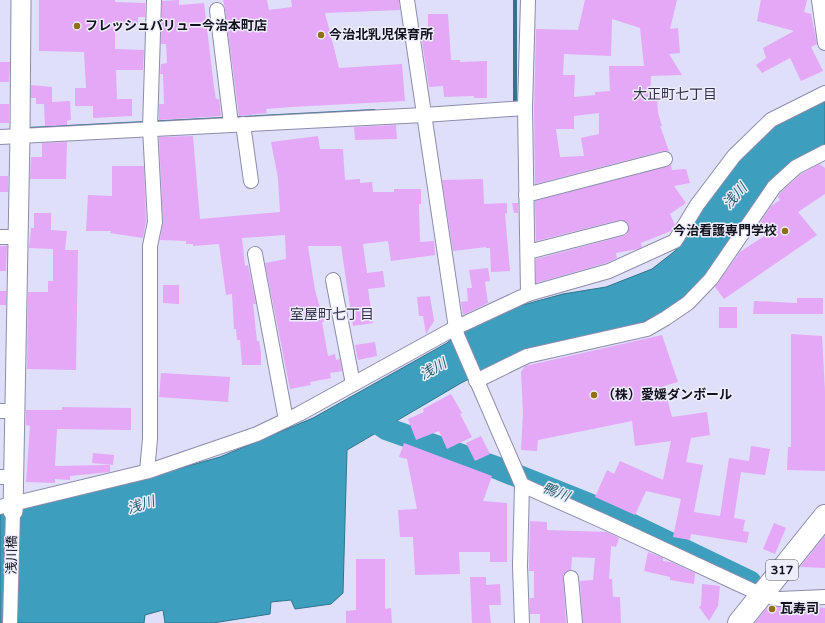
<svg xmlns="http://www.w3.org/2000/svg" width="825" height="623" viewBox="0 0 825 623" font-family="'Varela Round','Noto Sans JP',sans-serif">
  <rect width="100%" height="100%" fill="#dfdffa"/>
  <path fill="#3d9fbd" stroke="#30748d" d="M825 98V148L787 168 710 274 669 309 633 327 529 349 461 383 347 450 343 593 331 604 295 609 291 600 271 602 270 614 213 623H165L163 610 145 615 144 623H0V513L120 485 220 457 313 418 447 343 467 326 519 306 563 294 606 287 652 269 675 251 705 204 732 168 765 134 796 112Z"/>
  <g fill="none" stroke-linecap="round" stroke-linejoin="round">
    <g stroke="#30748d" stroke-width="4">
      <path d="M513 104H515V0"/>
      <path d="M28 129 374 111"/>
    </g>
    <path stroke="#3d9fbd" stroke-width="23" d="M359 410 387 429 500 469 590 505 750 582"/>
  </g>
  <g fill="#e4a8f6" fill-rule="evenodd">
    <path d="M39 0H115V2L145 3V17H138V25H115V49L144 50 143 70H116L117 99H132V116L93 118V106H75V88H86L84 52 39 51Z"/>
    <path d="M179 0V5L204 3 214 87 216 99H219L221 116 159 120V104H164L163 74H160L161 64 167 63 166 44H161L162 1Z"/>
    <path d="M223 0H267L269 10 292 7 291 0H399L400 10 325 13 339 68 402 64 405 101 291 107 266 109 267 113 239 116 225 9Z"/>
    <path d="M585 0H677L670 29 678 28 680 53 669 54 682 75 651 76 650 97 657 96 658 113 662 126H660L669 151H663L535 184 534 108 536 29 578 30ZM612 19 640 28 644 66H609L610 91 595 92V95L574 97 575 75H563L564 54 611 56ZM599 113V134L581 138 584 156 560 157 556 129H574V116Z"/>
    <path d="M761 0H807L804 12 811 14 817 44 811 47 823 71 801 81 790 58 762 73 756 65 766 58 763 48 794 31 757 21Z"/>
    <path d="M428 14H448L451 60H460V62L487 61V98H474V96L444 97 443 86 429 87 420 28 428 27Z"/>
    <path d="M0 62H10L9 82H0Z"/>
    <path d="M31 85 52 87V102L70 101 71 120 67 121V125L45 126 44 104H36V98H31Z"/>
    <rect x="0" y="104" width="9" height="19"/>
    <path d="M396 125 397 139 355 140 354 127Z"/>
    <path d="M193 136 200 219 280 212 278 178 271 142 318 136 320 149H343L345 180 360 179V183L372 182 373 192H394V189H421V204H419L420 242 434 241 435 255 391 261 388 241 363 244 367 273 383 271 385 287 368 289 373 323 353 326 341 246H308L315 290 324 322H322L328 356 335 354 336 360 340 359 342 371 330 373 331 378 310 382 311 385 290 389 265 263 286 259 285 235 242 238 245 266 248 265 256 304H253L257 341H259L261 353V365H242L240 340H237L236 329H234L232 294 226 295 219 244 193 246V244H186V241L160 240 163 222 159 137Z"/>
    <path d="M67 142 66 179H30L31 157H42V143Z"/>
    <path d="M819 164 825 168V194L798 212 817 235 724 299 715 287 740 252 766 235 759 224 771 206 780 200 778 197 780 193 801 174Z"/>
    <path d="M671 165 672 170 686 169 690 183 674 186 686 203 670 214 675 225 671 231 641 243 642 247 638 249 616 253 617 258 606 263 536 283V259L623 236 627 234 629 226 627 222 619 220 536 241 535 201Z"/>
    <path d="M112 166H144L146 221 143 238 110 233 111 231H86L88 195 112 196Z"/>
    <rect x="0" y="176" width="8" height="16"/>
    <path d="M483 179 484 204 507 203V213L505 214 510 271 491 272 490 248H486V247L453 251 442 180Z"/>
    <path d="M512 203H518V213H514Z"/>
    <path d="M34 213H51V230L67 231 65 250H78L76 370 27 369 28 292H48V281H53V249L29 248 31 228H34Z"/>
    <path d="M0 246H7L6 271H0Z"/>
    <path d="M488 268 490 281 485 282 488 303 463 315 461 302 468 301 467 288H472L469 270Z"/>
    <path d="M163 285H179V304L163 303Z"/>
    <rect x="0" y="291" width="6" height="14"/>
    <path d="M430 296 434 321 426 334 423 316H419L417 297Z"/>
    <path d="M797 298H823V314H753L754 301 797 303Z"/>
    <rect x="719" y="307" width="18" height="21"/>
    <path d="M791 334 822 336 825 391V471L787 470 788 447H791Z"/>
    <path d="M662 335 678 382 664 386 672 417 707 412 710 435 691 438 686 462 703 465 694 512 720 516 729 458 749 461 751 446 770 449 765 475 741 472 734 518 745 520 743 531 749 532 747 543 691 534 690 540 673 537 681 499 646 491 635 515 595 497 607 470 614 474 620 461 663 480 671 441 635 446 632 421 538 440 537 451 521 450 523 413 521 372 525 366Z"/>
    <path d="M375 342 377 356 358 360 355 345Z"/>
    <path d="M161 373 230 377 228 402 159 397Z"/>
    <path d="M451 394 462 413 460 414 472 437 447 449 439 431 416 440 408 419 424 412 423 409Z"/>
    <path d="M62 407 131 408V430L57 429 55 466 110 465V472L70 476V480L55 479V483L26 482 30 426 26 425V410H62Z"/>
    <path d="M481 436 490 454 475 461 466 443Z"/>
    <path d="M404 443 492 476 483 501 507 503V562H490V552H459L460 574 415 575 413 537H400L398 510 417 509 407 459 399 457Z"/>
    <path d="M93 453 114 455 113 465 92 463Z"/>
    <path d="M530 521 547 522V530L607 532 619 538 616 547 611 546 609 579H612L613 597H620L621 623H583L580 581 593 580 595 558 572 557 571 570 566 571 563 575 566 623H540V614H530V598H534V571H529Z"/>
    <path d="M774 523 786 528 775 554 763 549Z"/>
    <path d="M825 536V568L800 567Z"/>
    <path d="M648 552 663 558V561L671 562 695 573 694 584 670 580V577L644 571Z"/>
    <path d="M356 559H385V609L391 608 392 623H346V611L356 610Z"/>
    <path d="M470 577H486V585L500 584 501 605H489L491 623H472Z"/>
    <path d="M702 584 720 586 718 606 709 621 699 607 701 605Z"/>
    <path d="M769 605 779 607 811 606 825 608V623H755Z"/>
  </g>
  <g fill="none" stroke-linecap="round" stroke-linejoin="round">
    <g stroke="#8d8cac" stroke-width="16">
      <g id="street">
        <path d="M407 0 457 335 522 485 520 566 522 623"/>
        <path d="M528 0 525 108 528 294 609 271 675 241 697 205 734 156 771 120 825 93"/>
        <path d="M819 0 825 43"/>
        <path d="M217 10 231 124"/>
        <path d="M243 124 251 181"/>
        <path d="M0 137 424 115 525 108"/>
        <path d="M526 195 665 159"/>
        <path d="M0 237H18"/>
        <path d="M528 252 621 228"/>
        <path d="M255 254 286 420"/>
        <path d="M333 280 353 384"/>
        <path d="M476 381 527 356 647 329 666 318 688 303 711 279 774 187 796 167 825 152"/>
        <path d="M0 411H15"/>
        <path d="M147 471 150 439V246L155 222 150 128 154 0"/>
        <path d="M0 477H14"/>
        <path d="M522 485 605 522 762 595 779 599 825 597"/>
        <path d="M0 507 149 471 257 434 299 414 455 328 528 294"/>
        <path d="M571 578 575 623"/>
        <path d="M10 623 13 511"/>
      </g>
    </g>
    <g stroke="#8d8cac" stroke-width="21">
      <path id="secondary" d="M13 511 20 135 21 0"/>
    </g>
    <g stroke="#8d8cac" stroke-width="24">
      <path id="highway" d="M739 623 825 516"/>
    </g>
    <use href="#street" stroke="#fff" stroke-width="14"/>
    <use href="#secondary" stroke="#fff" stroke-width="19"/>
    <use href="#highway" stroke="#fff" stroke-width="22"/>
  </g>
  <g fill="#906f15" stroke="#ededfb" stroke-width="1.5">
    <circle cx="77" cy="26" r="4"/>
    <circle cx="321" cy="35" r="4"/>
    <circle cx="785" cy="231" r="4"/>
    <circle cx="594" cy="395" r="4"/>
    <circle cx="772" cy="609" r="4"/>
  </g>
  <g text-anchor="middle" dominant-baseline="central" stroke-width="3" stroke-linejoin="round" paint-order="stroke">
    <rect fill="#ededfb" stroke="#535360" stroke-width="1" x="766" y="560" width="32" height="20" rx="3"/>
    <g font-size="12" font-weight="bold" fill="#11111d">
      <text x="782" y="570">317</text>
    </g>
    <g font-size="13" font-weight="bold" fill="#11111d" stroke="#ededfb" text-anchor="start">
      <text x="85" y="26">フレッシュバリュー今治本町店</text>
      <text x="329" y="35">今治北乳児保育所</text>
      <text x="777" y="231" text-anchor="end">今治看護専門学校</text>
      <text x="602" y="395">（株）愛媛ダンボール</text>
      <text x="780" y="609">瓦寿司</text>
    </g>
    <g font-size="13" fill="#11111d" stroke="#ededfb">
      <text transform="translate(12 555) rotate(-89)">浅川橋</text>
    </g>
    <g font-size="14" fill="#32304b" stroke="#ededfb">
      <text x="675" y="94">大正町七丁目</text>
      <text x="332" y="314">室屋町七丁目</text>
    </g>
    <g font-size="14" font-style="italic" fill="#2b6071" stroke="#ededfb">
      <text transform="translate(735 196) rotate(-48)">浅川</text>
      <text transform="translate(433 369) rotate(-29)">浅川</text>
      <text transform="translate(556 492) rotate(22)">鴨川</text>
      <text transform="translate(141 505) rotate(-17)">浅川</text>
    </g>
  </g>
</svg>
